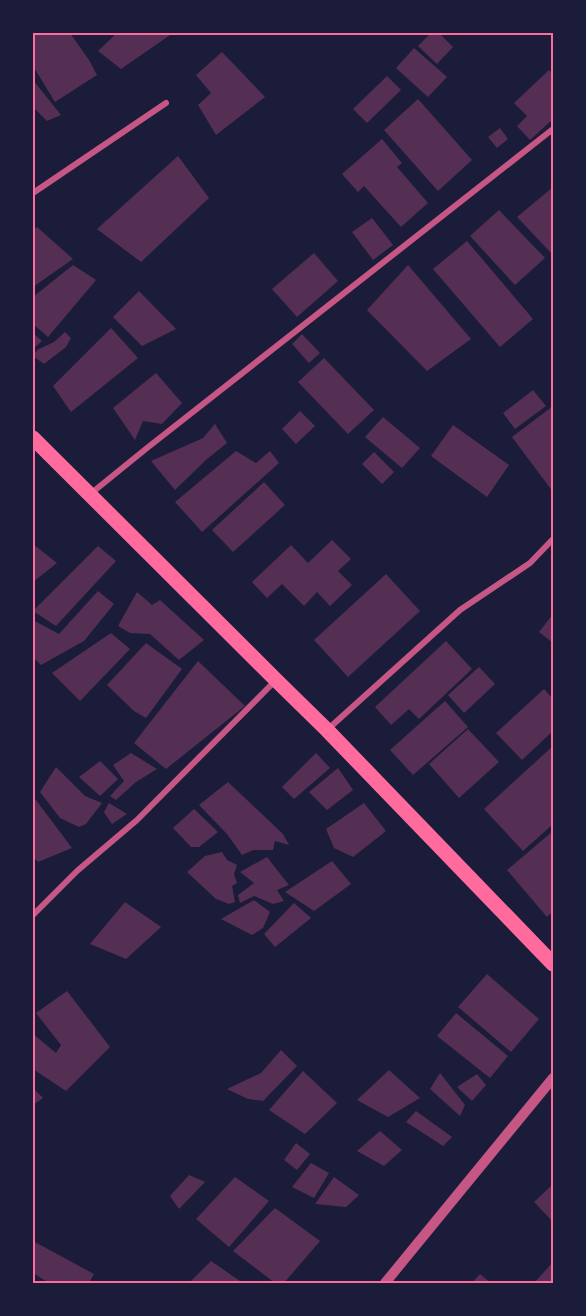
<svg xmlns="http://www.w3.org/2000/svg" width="586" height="1316" viewBox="0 0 586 1316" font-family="'Fira Sans',sans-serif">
  <rect width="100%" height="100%" fill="#1b1b3a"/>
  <g fill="#542f53">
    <path d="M33 33H70L89 60 97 75 55 102 33 66Z"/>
    <path d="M117 33H173L121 69 98 51Z"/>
    <path d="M431 33H439L453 47 437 64 418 46Z"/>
    <path d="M414 48 447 77 428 97 396 68Z"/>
    <path d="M222 52 265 97 216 135 198 105 211 93 196 75Z"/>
    <path d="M549 70 553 74V119L530 140 517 126 527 116 514 103Z"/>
    <path d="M387 76 401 90 367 123 353 109Z"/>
    <path d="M33 80 61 115 47 121 33 107Z"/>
    <path d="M418 99 472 160 438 191 384 130Z"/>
    <path d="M500 128 508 139 497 148 488 137Z"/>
    <path d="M382 139 402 163 397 167 428 203 401 227 364 186 358 192 342 174Z"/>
    <path d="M178 156 209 198 141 262 97 229Z"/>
    <path d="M553 187V255L517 217Z"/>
    <path d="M499 210 545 258 515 285 470 236Z"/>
    <path d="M372 218 393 245 373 260 352 232Z"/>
    <path d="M37 227 73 259 33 287V230Z"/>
    <path d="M467 241 533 319 500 347 433 269Z"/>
    <path d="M314 253 338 281 297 317 272 289Z"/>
    <path d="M73 265 96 280 48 337 33 324V297Z"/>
    <path d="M408 265 471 339 427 371 367 310Z"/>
    <path d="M139 291 176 329 142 346 113 317Z"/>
    <path d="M111 328 138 358 71 412 53 386Z"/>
    <path d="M65 332 71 338 66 347 44 364 33 356 37 350 54 342Z"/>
    <path d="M33 333 42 341 33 349Z"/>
    <path d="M302 334 320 353 309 363 292 344Z"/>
    <path d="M324 358 374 410 348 434 298 382Z"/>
    <path d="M156 373 182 403 162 424 143 421 135 440 113 408Z"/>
    <path d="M533 390 546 406 515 429 503 413Z"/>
    <path d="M553 406V492L512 437Z"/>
    <path d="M300 411 315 426 296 444 282 429Z"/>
    <path d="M383 417 420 448 402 468 365 437Z"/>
    <path d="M215 424 227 443 207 459 175 490 151 461 203 438Z"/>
    <path d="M453 425 509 465 487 497 431 456Z"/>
    <path d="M236 451 256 463 270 451 279 463 202 532 175 502Z"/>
    <path d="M374 452 394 472 382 484 362 464Z"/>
    <path d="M264 482 285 505 233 552 212 530Z"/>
    <path d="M332 540 351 559 338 571 352 585 330 606 317 592 304 606 282 584 267 598 252 582 291 545 308 563Z"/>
    <path d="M33 544 57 563 33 582Z"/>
    <path d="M98 546 116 561 56 626 33 611Z"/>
    <path d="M386 574 420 611 348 677 314 640Z"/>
    <path d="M98 591 114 604 84 641 41 665 33 657V620L59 634Z"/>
    <path d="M137 592 152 605 160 600 204 640 179 660 150 634 130 633 118 626Z"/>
    <path d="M553 614V643L539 632Z"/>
    <path d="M111 633 130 649 80 701 52 673Z"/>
    <path d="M446 641 472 669 419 719 409 709 391 725 375 707Z"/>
    <path d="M146 643 182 669 146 718 134 711 107 685Z"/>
    <path d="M198 661 245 706 166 769 134 743Z"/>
    <path d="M479 667 495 684 464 713 448 695Z"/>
    <path d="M544 689 553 699V731L522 760 496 733Z"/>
    <path d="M445 701 468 727 413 775 390 750Z"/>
    <path d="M468 729 499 762 459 798 429 764Z"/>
    <path d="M553 746V824L523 851 484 809Z"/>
    <path d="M131 753 157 769 136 782 116 800 110 796 124 781 113 765Z"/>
    <path d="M316 753 330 768 294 799 282 787Z"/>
    <path d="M100 761 118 779 100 796 79 777Z"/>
    <path d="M56 767 85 796 102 803 86 824 79 827 60 818 40 792Z"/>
    <path d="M338 768 353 790 327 810 309 792Z"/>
    <path d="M228 782 283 834 289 845 275 841 273 850H253L242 855 227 834 199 805Z"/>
    <path d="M36 800 72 848 38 862 33 857V801Z"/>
    <path d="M109 803 127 814 112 824 104 812Z"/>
    <path d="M364 803 386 831 353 857 334 848 326 829Z"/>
    <path d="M194 809 218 832 199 847H191L173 828Z"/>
    <path d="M553 831V911L547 917 507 870Z"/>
    <path d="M222 852 227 860 237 865 234 874 237 883 232 886 235 902 229 904 216 899 187 872 205 856Z"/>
    <path d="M267 857 289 885 277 890 284 901 273 904 254 896 240 903 238 895 254 883 240 872Z"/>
    <path d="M332 861 351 884 314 911 285 892Z"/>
    <path d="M254 900 270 912 263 928 252 935 221 919Z"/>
    <path d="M125 902 161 927 126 959 90 944Z"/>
    <path d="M294 903 311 918 275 947 264 934Z"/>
    <path d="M487 974 539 1019 511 1052 458 1007Z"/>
    <path d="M67 991 110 1047 66 1091 33 1069V1034L56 1053 61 1045 36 1013Z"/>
    <path d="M456 1013 508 1056 490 1078 437 1036Z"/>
    <path d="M281 1050 297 1066 263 1101 248 1099 227 1089 261 1073Z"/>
    <path d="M389 1070 420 1098 388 1117 357 1100Z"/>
    <path d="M303 1071 337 1103 305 1134 269 1110Z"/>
    <path d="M440 1073 465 1105 460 1116 430 1089Z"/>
    <path d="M477 1074 486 1085 472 1101 457 1087Z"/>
    <path d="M33 1088 43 1098 33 1105Z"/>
    <path d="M416 1111 452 1137 443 1146 406 1122Z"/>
    <path d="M380 1131 402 1150 384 1166 357 1151Z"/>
    <path d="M296 1143 310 1154 297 1170 284 1160Z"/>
    <path d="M311 1163 329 1173 314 1198 292 1187Z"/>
    <path d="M189 1175 205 1182 179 1209 170 1196Z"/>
    <path d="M235 1177 269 1201 229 1247 196 1219Z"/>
    <path d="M334 1177 359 1195 346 1207 315 1204Z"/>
    <path d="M553 1184V1222L534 1202Z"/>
    <path d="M275 1208 320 1241 284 1283H275L233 1251Z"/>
    <path d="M33 1241 94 1274 89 1283H49L33 1273Z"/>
    <path d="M211 1261 240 1281 238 1283H189Z"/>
    <path d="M553 1262V1283H534Z"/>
    <path d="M480 1274 491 1283H472Z"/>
  </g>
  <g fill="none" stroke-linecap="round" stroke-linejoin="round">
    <g stroke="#c65784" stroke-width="6">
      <path d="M33 193 166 103"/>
      <path d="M89 495 147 448 553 129"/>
      <path d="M327 730 460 610 530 563 553 539"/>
      <path d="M33 915 77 871 137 820 276 680"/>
    </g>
    <path stroke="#c65784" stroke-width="10" d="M385 1283 553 1078"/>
    <path stroke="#ff6b9d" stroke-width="15" d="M33 438 276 680 327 730 553 964"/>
  </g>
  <rect width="586" height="1316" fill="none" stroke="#1b1b3a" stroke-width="69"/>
  <rect x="34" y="34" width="518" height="1248" fill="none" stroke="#ff6b9d" stroke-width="2"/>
</svg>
